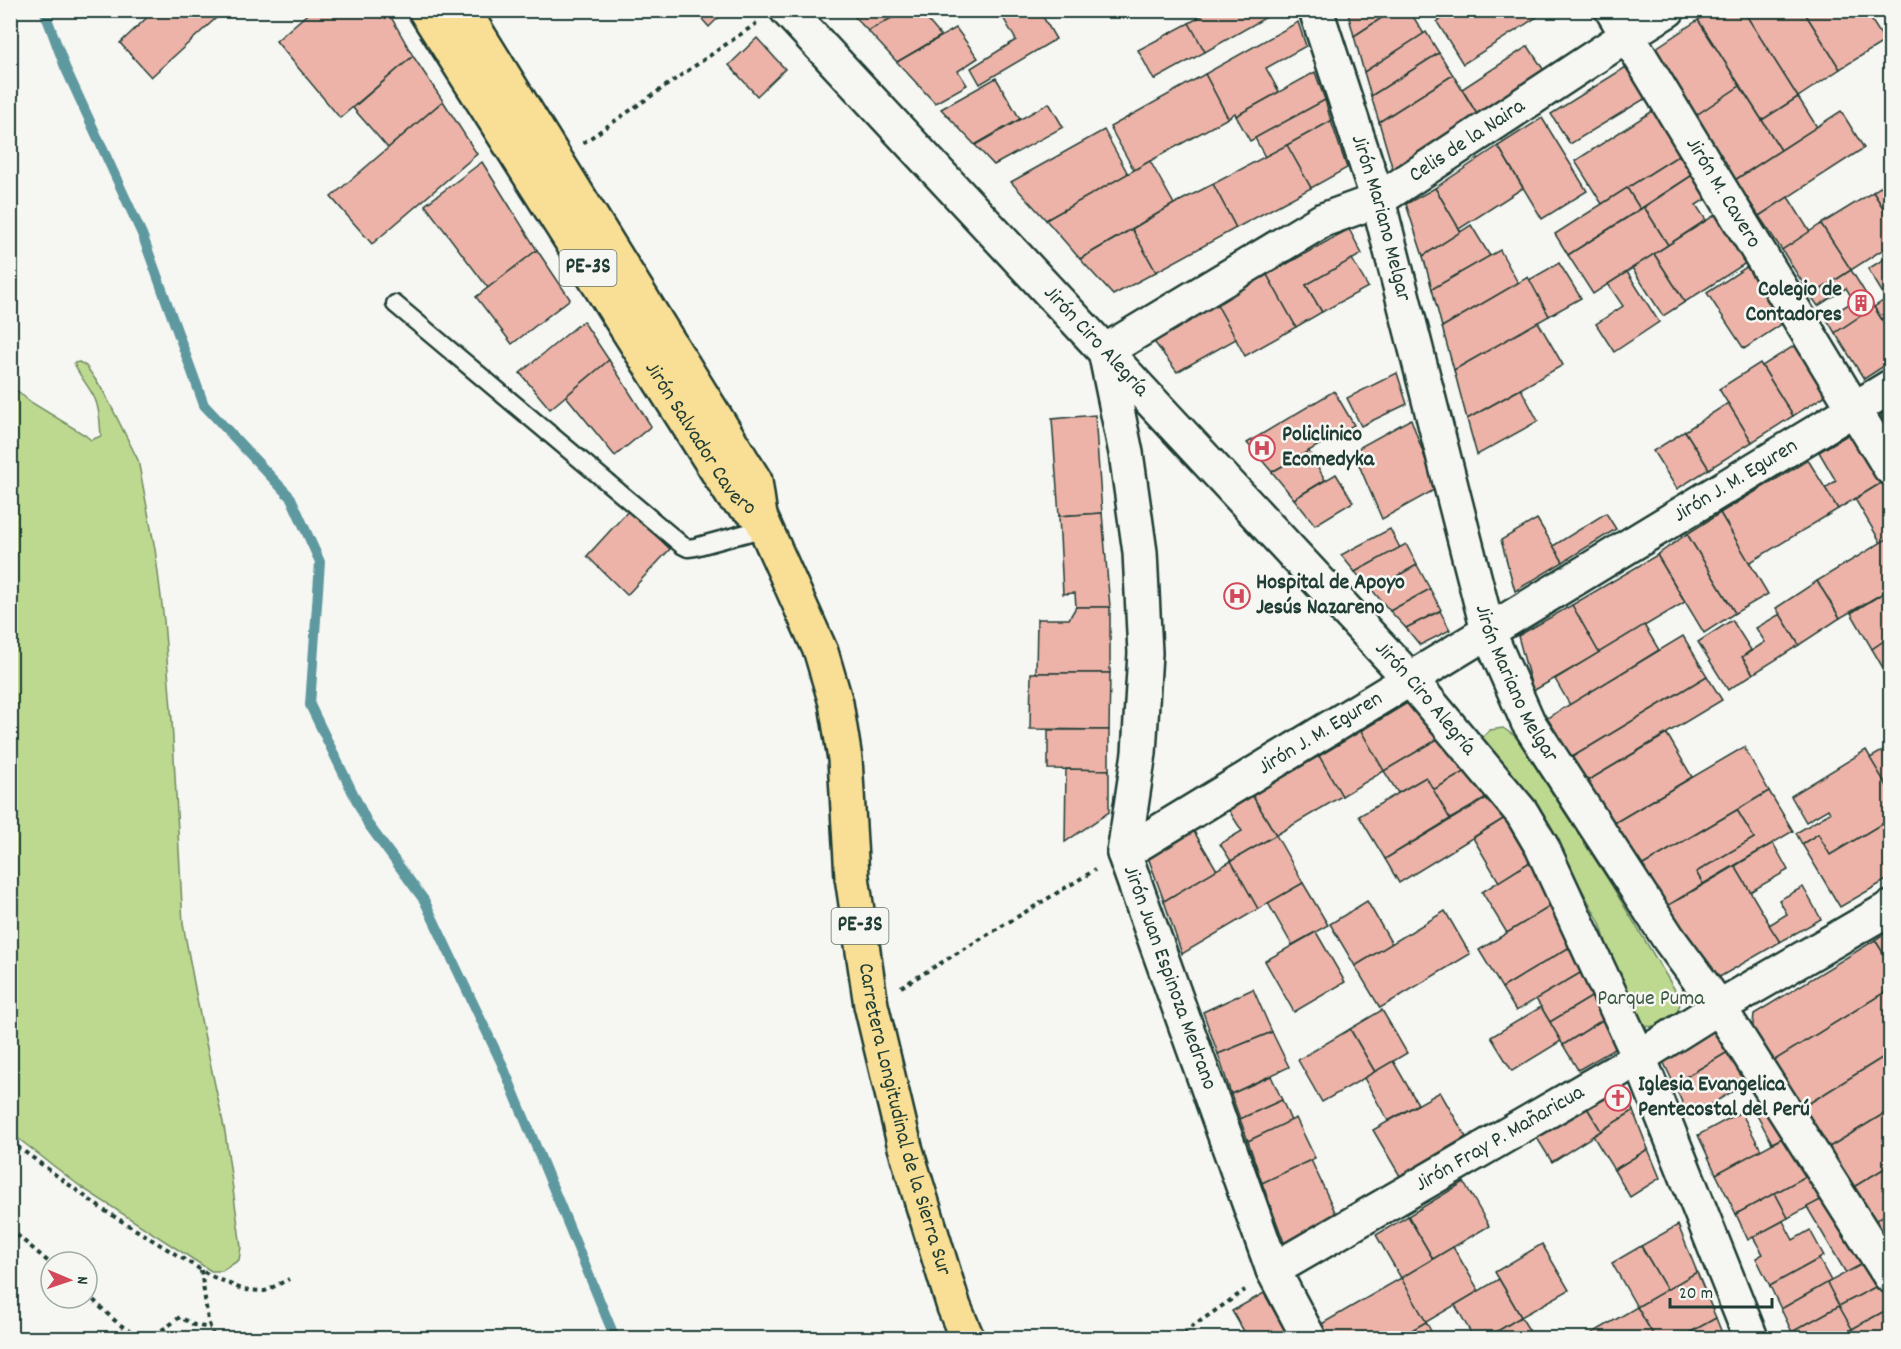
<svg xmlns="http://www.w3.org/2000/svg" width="1901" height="1349" viewBox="0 0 1901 1349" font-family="Dekko,sans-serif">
  <rect width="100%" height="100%" fill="#f6f6f2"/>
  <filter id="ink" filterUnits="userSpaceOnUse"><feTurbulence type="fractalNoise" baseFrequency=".0167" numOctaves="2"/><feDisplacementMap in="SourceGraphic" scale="12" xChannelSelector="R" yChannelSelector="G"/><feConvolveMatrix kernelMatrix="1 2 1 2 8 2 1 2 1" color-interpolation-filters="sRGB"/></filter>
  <g filter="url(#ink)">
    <g fill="#bdd88f" stroke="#6e8a62" stroke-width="1.5">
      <path d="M79 362 86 366 104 392 138 460 155 549 164 621 172 721 183 924 200 1015 225 1132 241 1247 239 1260 222 1271H211L81 1187 11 1133V385L29 401 85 435 91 440 101 436C100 424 100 408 94 397 88 385 79 376 74 363Z"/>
      <path d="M1503 728 1516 737 1609 881 1675 990 1680 1004 1675 1018C1661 1026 1649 1029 1632 1024L1600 923 1580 886 1560 850 1484 753 1482 738 1490 730Z"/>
    </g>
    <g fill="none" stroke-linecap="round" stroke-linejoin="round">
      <path stroke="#5f99a0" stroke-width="10" d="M44 10 65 67 142 234 204 405 291 498 320 562 310 705 368 824 424 900 502 1064 615 1338"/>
    </g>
    <g fill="#edb3a8" stroke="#1f3d34" stroke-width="1.5">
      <path d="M155 10H225L151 77 120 43Z"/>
      <path d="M312 10H387L413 56 340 118 276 41Z"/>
      <path d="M694 10H726L709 27Z"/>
      <path d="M848 10H906L868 31Z"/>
      <path d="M906 10H919L941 36 897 62 868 31Z"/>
      <path d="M1007 10H1039L1056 39 980 84 971 68 1016 40 1001 14Z"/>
      <path d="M1212 10H1279L1205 52 1189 23Z"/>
      <path d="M1347 10H1394L1354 36Z"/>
      <path d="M1394 10H1409L1424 34 1364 72 1354 36Z"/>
      <path d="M1454 10H1548L1463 64 1437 22Z"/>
      <path d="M1714 10H1743L1798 97 1762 120 1698 20Z"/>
      <path d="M1743 10H1803L1840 69 1798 97Z"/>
      <path d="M1803 10H1865L1885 41 1840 69Z"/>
      <path d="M1698 20 1740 86 1695 116 1653 50Z"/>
      <path d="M1298 22 1306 46 1266 68 1279 92 1236 116 1235 113 1228 118 1205 74Z"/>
      <path d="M1189 23 1205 52 1154 80 1138 50Z"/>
      <path d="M956 28 978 58 958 71 967 85 935 103 897 62Z"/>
      <path d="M1426 32 1439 53 1371 96 1364 72Z"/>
      <path d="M757 38 785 69 757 96 729 65Z"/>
      <path d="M1528 46 1545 72 1478 116 1462 89Z"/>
      <path d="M1439 53 1453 75 1379 122 1371 96Z"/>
      <path d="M413 56 443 101 388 148 353 108Z"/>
      <path d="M1626 67 1646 98 1570 144 1551 114Z"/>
      <path d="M1315 72 1325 100 1250 141 1236 116Z"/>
      <path d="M1205 74 1228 118 1134 170 1110 127Z"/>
      <path d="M1453 75 1478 116 1393 170 1379 122Z"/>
      <path d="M996 78 1020 119 975 145 941 109Z"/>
      <path d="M1740 86 1781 150 1735 180 1695 116Z"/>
      <path d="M1798 97 1817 127 1781 150 1762 120Z"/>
      <path d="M1325 100 1331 121 1265 157 1255 138Z"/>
      <path d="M443 101 477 154 372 244 331 197Z"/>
      <path d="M1049 103 1063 127 994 165 975 145Z"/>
      <path d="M1654 110 1681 154 1602 204 1575 161Z"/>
      <path d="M1841 111 1864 148 1759 216 1735 180Z"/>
      <path d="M1542 118 1587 191 1542 219 1498 146Z"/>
      <path d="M1331 121 1347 168 1311 188 1287 145Z"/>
      <path d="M1104 130 1128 174 1046 220 1011 182Z"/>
      <path d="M1287 145 1311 188 1236 228 1213 184Z"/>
      <path d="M1498 146 1523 188 1459 229 1435 188Z"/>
      <path d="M1681 154 1694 174 1640 209 1627 188Z"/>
      <path d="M1150 161 1174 204 1080 259 1046 220Z"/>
      <path d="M482 162 537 250 488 288 425 205Z"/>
      <path d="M1694 174 1709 197 1696 205 1706 220 1668 245 1644 207Z"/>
      <path d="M1890 180V219L1873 192Z"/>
      <path d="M1213 184 1236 228 1156 272 1132 229 1174 204Z"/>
      <path d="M1435 188 1461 232 1423 256 1406 204Z"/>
      <path d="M1627 188 1640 209 1568 255 1555 234Z"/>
      <path d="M1873 192 1890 219V245L1851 270 1821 224Z"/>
      <path d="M1788 197 1810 232 1782 250 1759 216Z"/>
      <path d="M1644 207 1668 245 1593 294 1568 255Z"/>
      <path d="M1718 213 1749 261 1685 302 1654 254Z"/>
      <path d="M1821 224 1851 270 1811 296 1782 250Z"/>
      <path d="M1471 225 1490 256 1432 289 1423 256Z"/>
      <path d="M1132 229 1156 272 1113 295 1080 259Z"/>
      <path d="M1349 229 1362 254 1306 285 1322 312 1296 327 1267 275Z"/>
      <path d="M537 250 570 299 512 344 476 297Z"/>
      <path d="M1500 250 1518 283 1442 327 1432 289Z"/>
      <path d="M1654 254 1685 302 1663 316 1632 268Z"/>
      <path d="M1887 257 1890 262V305L1868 269Z"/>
      <path d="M1352 259 1368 287 1322 312 1306 285Z"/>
      <path d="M1559 263 1581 298 1549 316 1529 280Z"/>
      <path d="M1751 264 1788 320 1744 349 1707 293Z"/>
      <path d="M1851 270 1874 307 1835 333 1826 318 1854 301 1846 288 1818 306 1811 296Z"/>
      <path d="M1627 272 1659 322 1614 352 1596 324 1623 306 1608 284Z"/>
      <path d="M1267 275 1296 327 1245 356 1216 303Z"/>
      <path d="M1528 277 1549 316 1454 370 1442 327Z"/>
      <path d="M1886 299 1890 306V333L1874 307Z"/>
      <path d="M1216 303 1236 339 1177 372 1152 339Z"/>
      <path d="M1874 307 1890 333V362L1864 379 1835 333Z"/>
      <path d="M583 321 609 360 550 409 520 373Z"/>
      <path d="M1538 322 1563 365 1467 419 1454 370Z"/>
      <path d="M1800 342 1831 392 1793 416 1762 366Z"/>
      <path d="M609 360 651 426 615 456 566 396Z"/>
      <path d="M1760 363 1793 416 1752 442 1719 389Z"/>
      <path d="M1397 373 1407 404 1361 426 1347 398Z"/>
      <path d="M1521 389 1538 421 1477 455 1467 419Z"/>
      <path d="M1334 391 1354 425 1272 472 1247 443Z"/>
      <path d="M1728 403 1752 442 1709 469 1685 431Z"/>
      <path d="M1890 410V431L1881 415Z"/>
      <path d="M1095 415 1102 513 1059 516 1052 419Z"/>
      <path d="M1411 419 1436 489 1382 519 1353 451Z"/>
      <path d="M1856 430 1886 480 1838 509 1825 488 1836 481 1819 452Z"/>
      <path d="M1685 431 1709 469 1677 489 1653 451Z"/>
      <path d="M1309 451 1325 480 1294 499 1272 472Z"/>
      <path d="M1808 460 1838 509 1749 563 1720 513Z"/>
      <path d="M1336 474 1353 502 1315 525 1294 499Z"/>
      <path d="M1886 480 1890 488V537L1881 543 1855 499Z"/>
      <path d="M629 510 670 549 627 595 587 556Z"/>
      <path d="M1102 513 1110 607H1076L1075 593 1063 594 1059 516Z"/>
      <path d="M1606 513 1616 529 1563 562 1553 546Z"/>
      <path d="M1720 513 1768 594 1735 613 1687 534Z"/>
      <path d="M1537 519 1563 562 1515 591 1501 540Z"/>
      <path d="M1390 529 1400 548 1355 572 1341 555Z"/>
      <path d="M1687 534 1735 613 1704 633 1657 555Z"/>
      <path d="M1890 537V589L1840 618 1817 581Z"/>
      <path d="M1406 544 1417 565 1372 590 1355 572Z"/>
      <path d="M1657 555 1685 602 1599 653 1572 605Z"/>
      <path d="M1417 565 1430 589 1390 611 1372 590Z"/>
      <path d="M1817 581 1840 618 1799 645 1776 608Z"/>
      <path d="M1430 589 1441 610 1406 628 1390 611Z"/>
      <path d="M1890 589V637L1872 649 1851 613Z"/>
      <path d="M1572 605 1599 653 1533 691 1518 636Z"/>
      <path d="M1076 607H1110V673H1036L1037 619H1069Z"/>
      <path d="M1440 611 1450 630 1420 645 1406 628Z"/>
      <path d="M1780 614 1799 645 1753 674 1742 657 1765 642 1756 628Z"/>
      <path d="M1732 620 1751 650 1742 657 1753 674 1728 690 1698 642Z"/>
      <path d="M1644 625 1659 650 1570 705 1555 679Z"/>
      <path d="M1683 636 1707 676 1569 759 1544 720Z"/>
      <path d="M1890 637V680L1872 649Z"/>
      <path d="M1031 673H1110L1109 730 1030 729Z"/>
      <path d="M1707 676 1722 700 1584 783 1569 759Z"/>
      <path d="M1409 702 1440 738 1384 771 1361 731Z"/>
      <path d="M1048 730H1109V770L1048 769Z"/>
      <path d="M1361 731 1384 771 1342 796 1319 756Z"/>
      <path d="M1667 734 1692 777 1611 825 1584 783Z"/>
      <path d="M1440 738 1468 770 1433 790 1426 777 1398 793 1384 771Z"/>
      <path d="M1744 747 1769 791 1638 868 1611 825Z"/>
      <path d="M1866 750 1890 791V819L1830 855 1818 834 1802 844 1796 833 1830 813 1828 809 1806 822 1791 796Z"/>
      <path d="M1884 750 1890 762V791L1870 758Z"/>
      <path d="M1319 756 1342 796 1276 835 1252 795Z"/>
      <path d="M1066 769 1109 770V812L1065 842Z"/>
      <path d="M1468 770 1490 796 1450 819 1433 790Z"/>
      <path d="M1426 777 1450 819 1385 859 1359 816Z"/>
      <path d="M1769 791 1793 831 1703 884 1696 872 1754 838 1737 810Z"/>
      <path d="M1252 795 1276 835 1231 861 1220 844 1242 831 1228 809Z"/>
      <path d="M1490 796 1508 816 1399 883 1385 859Z"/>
      <path d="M1737 810 1754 838 1696 872 1703 884 1664 908 1638 868Z"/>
      <path d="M1508 816 1530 862 1499 882 1473 838Z"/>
      <path d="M1890 819V878L1840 907 1802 844 1818 834 1830 855Z"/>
      <path d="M1193 830 1217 870 1164 901 1148 857Z"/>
      <path d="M1276 835 1303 883 1258 909 1231 861Z"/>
      <path d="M1773 843 1788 870 1750 892 1735 866Z"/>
      <path d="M1231 861 1258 909 1182 954 1164 901Z"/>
      <path d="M1530 862 1551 906 1507 933 1482 892Z"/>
      <path d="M1735 866 1780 942 1711 982 1664 908Z"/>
      <path d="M1303 883 1328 925 1292 945 1268 903Z"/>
      <path d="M1803 887 1821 919 1780 942 1769 925 1787 914 1779 900Z"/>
      <path d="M1367 901 1392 944 1355 966 1330 924Z"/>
      <path d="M1551 906 1570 947 1502 988 1479 950Z"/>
      <path d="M1445 911 1470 954 1380 1008 1355 966Z"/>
      <path d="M1890 930V964L1875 940Z"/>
      <path d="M1316 932 1345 982 1294 1012 1265 961Z"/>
      <path d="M1875 940 1890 964V989L1770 1063 1752 1034 1754 1014Z"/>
      <path d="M1570 947 1582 972 1516 1011 1502 988Z"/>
      <path d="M1582 972 1593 996 1550 1022 1536 999Z"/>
      <path d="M1253 989 1272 1032 1218 1054 1203 1012Z"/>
      <path d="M1890 989V1053L1800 1109 1770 1063Z"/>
      <path d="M1593 996 1604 1019 1563 1045 1550 1022Z"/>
      <path d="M1541 1007 1561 1041 1512 1071 1491 1037Z"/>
      <path d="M1382 1010 1407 1053 1375 1072 1350 1029Z"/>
      <path d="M1604 1019 1618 1047 1578 1070 1563 1045Z"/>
      <path d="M1723 1022 1738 1046 1674 1084 1662 1059Z"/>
      <path d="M1350 1029 1375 1072 1322 1102 1298 1060Z"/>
      <path d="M1272 1032 1289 1067 1231 1094 1218 1054Z"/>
      <path d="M1738 1046 1756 1077 1689 1118 1674 1084Z"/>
      <path d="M1890 1053V1110L1826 1149 1800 1109Z"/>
      <path d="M1393 1061 1418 1104 1388 1121 1364 1078Z"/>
      <path d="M1271 1076 1282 1100 1240 1119 1231 1094Z"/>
      <path d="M1623 1086 1633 1111 1601 1131 1587 1108Z"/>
      <path d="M1440 1092 1466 1137 1400 1176 1373 1130Z"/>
      <path d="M1768 1098 1790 1134 1772 1143 1752 1106Z"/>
      <path d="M1282 1100 1291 1121 1248 1141 1240 1119Z"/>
      <path d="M1587 1108 1601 1131 1552 1162 1537 1138Z"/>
      <path d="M1890 1110V1165L1852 1188 1826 1149Z"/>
      <path d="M1633 1111 1648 1149 1614 1170 1593 1136Z"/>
      <path d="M1741 1112 1761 1150 1716 1174 1698 1135Z"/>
      <path d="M1296 1118 1315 1158 1262 1183 1248 1141Z"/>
      <path d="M1790 1134 1814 1172 1736 1214 1716 1174Z"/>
      <path d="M1648 1149 1660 1178 1630 1197 1614 1170Z"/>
      <path d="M1311 1160 1336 1214 1285 1245 1262 1183Z"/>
      <path d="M1890 1165V1211L1874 1222 1852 1188Z"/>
      <path d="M1814 1172 1828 1196 1788 1218 1775 1193Z"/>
      <path d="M1464 1182 1489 1226 1433 1259 1408 1216Z"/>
      <path d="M1775 1193 1788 1218 1748 1240 1736 1214Z"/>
      <path d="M1828 1196 1868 1261 1846 1273 1807 1207Z"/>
      <path d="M1890 1211V1247L1874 1222Z"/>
      <path d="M1408 1216 1433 1259 1401 1278 1376 1235Z"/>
      <path d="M1783 1221 1793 1240 1810 1230 1824 1256 1770 1286 1756 1258 1763 1254 1753 1237Z"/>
      <path d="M1678 1225 1697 1272 1667 1290 1641 1246Z"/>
      <path d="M1542 1244 1569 1290 1521 1317 1495 1272Z"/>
      <path d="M1641 1246 1667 1290 1637 1307 1612 1263Z"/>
      <path d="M1453 1247 1479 1291 1426 1322 1401 1278Z"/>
      <path d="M1819 1259 1831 1281 1781 1309 1770 1286Z"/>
      <path d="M1868 1261 1881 1284 1839 1306 1827 1283Z"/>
      <path d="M1697 1272 1716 1318 1680 1338H1655L1637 1307Z"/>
      <path d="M1401 1278 1426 1322 1398 1338H1326L1318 1326Z"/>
      <path d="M1499 1279 1521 1317 1486 1338H1474L1455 1305Z"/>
      <path d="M1827 1283 1839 1306 1792 1332 1781 1309Z"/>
      <path d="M1881 1284 1890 1299V1308L1852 1329 1839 1306Z"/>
      <path d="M1264 1293 1289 1338H1248L1232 1311Z"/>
      <path d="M1839 1306 1852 1329 1836 1338H1795L1792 1332Z"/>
      <path d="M1637 1307 1655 1338H1584Z"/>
      <path d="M1890 1308V1338H1856L1852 1329Z"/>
      <path d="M1521 1317 1534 1338H1486Z"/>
      <path d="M1716 1318 1724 1338H1680Z"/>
      <path d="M1426 1322 1435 1338H1398Z"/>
      <path d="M1852 1329 1856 1338H1836Z"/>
    </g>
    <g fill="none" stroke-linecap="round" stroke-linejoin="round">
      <g stroke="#1f3d34" stroke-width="21">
        <path id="service" d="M395 304 682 545 688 548 695 547 765 528"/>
      </g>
      <g stroke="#1f3d34" stroke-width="38">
        <g id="minor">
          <path id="s1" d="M787 10 1410 679 1522 813 1542 847 1639 1057 1751 1338"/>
          <path id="s2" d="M1316 10 1378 200 1488 631 1528 722 1669 939 1719 1007 1890 1276"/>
          <path id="s3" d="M1612 10 1890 468"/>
          <path id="s4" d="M1124 853 1890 387"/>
          <path id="s5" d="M1273 1270 1617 1071 1719 1007 1890 908"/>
          <path id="s6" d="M1309 1338 1273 1270 1124 853 1139 753 1145 653 1140 552 1126 453 1105 351 1323 220 1378 200 1628 35 1668 10"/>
        </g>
      </g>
      <g stroke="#1f3d34" stroke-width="38">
        <g id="trunk">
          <path id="s7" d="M425 10 733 496 760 516"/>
          <path id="s8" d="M463 10 755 481 760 516 821 652 836 703 845 759 852 877 871 1005 905 1147 954 1307 967 1338"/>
        </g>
      </g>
      <g stroke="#1f3d34" stroke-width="4" stroke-dasharray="4.5 4.5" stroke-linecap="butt">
        <path d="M583 143 757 23"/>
        <path d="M901 987 1095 870"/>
        <path d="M10 1141 102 1209 211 1276 244 1290 265 1291 289 1279"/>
        <path d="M10 1229 51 1264"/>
        <path d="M201 1270 208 1321 214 1338"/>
        <path d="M87 1294C102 1307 129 1342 152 1334 163 1331 172 1323 180 1317L194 1325 210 1328"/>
        <path d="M1176 1338 1245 1290"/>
      </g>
      <use href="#service" stroke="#f6f6f2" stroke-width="16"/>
      <use href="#minor" stroke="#f6f6f2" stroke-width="33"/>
      <use href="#trunk" stroke="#f9df96" stroke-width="33"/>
    </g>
  </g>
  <defs>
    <g id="building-ring" transform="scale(1.35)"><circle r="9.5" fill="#f6f6f2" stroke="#d1495b" stroke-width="1.5"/><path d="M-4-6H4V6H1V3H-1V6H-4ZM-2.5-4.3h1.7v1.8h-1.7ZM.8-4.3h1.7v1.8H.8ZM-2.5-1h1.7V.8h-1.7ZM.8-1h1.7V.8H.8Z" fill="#d1495b"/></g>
    <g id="hospital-ring" transform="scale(1.35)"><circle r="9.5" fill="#f6f6f2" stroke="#d1495b" stroke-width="1.5"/><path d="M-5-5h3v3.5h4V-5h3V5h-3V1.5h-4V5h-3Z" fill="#d1495b"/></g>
    <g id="church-ring" transform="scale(1.35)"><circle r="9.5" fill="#f6f6f2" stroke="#d1495b" stroke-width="1.5"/><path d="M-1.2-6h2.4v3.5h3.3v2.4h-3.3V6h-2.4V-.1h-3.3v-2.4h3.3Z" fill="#d1495b"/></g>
  </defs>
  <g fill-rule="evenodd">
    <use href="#building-ring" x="1861" y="303"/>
    <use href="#hospital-ring" x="1262" y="448"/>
    <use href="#hospital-ring" x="1237" y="596"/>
    <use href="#church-ring" x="1618" y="1098"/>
  </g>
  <g text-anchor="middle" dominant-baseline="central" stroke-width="5" stroke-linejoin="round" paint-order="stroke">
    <g fill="#f6f6f2" stroke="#60746d" stroke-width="1.5">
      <rect x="559.5" y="250" width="57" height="36" rx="4.5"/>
      <rect x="831.5" y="908" width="57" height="36" rx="4.5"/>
    </g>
    <g font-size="21" font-weight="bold" fill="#1f3d34">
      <text x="588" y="268">PE-3S</text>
      <text x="860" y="926">PE-3S</text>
    </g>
    <g font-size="22" fill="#1f3d34" stroke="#f6f6f2">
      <text stroke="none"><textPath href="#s6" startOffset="1446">Celis de la Naira</textPath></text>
      <text stroke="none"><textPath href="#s3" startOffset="214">Jirón M. Cavero</textPath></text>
      <text stroke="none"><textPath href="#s2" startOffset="218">Jirón Mariano Melgar</textPath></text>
      <text stroke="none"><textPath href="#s1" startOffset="453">Jirón Ciro Alegría</textPath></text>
      <text stroke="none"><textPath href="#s7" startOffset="510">Jirón Salvador Cavero</textPath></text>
      <text stroke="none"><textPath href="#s4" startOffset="716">Jirón J. M. Eguren</textPath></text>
      <text stroke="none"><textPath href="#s2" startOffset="704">Jirón Mariano Melgar</textPath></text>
      <text stroke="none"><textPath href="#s1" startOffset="939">Jirón Ciro Alegría</textPath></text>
      <text stroke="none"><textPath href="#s4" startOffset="230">Jirón J. M. Eguren</textPath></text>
      <text transform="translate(1169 978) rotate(70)">Jirón Juan Espinoza Medrano</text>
      <text stroke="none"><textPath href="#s8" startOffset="1215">Carretera Longitudinal de la Sierra Sur</textPath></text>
      <text stroke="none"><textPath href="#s5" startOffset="262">Jirón Fray P. Mañaricua</textPath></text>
    </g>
    <g font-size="22" font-weight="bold" fill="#1f3d34" stroke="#f6f6f2" text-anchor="start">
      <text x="1842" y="290" text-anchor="end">Colegio de<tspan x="1842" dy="25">Contadores</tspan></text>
      <text x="1282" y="435">Policlinico<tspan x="1282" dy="25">Ecomedyka</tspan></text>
      <text x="1256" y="583">Hospital de Apoyo<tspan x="1256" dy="25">Jesús Nazareno</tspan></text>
      <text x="1638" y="1085">Iglesia Evangelica<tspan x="1638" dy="25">Pentecostal del Perú</tspan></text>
    </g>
    <g font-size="22" fill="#3f5c46" stroke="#f6f6f2">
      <text x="1651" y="999">Parque Puma</text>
    </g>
  </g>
  <rect width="1901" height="1349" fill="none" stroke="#f6f6f2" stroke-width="36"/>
  <rect x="18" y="18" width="1865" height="1313" fill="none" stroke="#1f3d34" stroke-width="2" filter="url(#ink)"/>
  <g transform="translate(69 1280) rotate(92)"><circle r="28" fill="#f6f6f2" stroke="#a0aca6" stroke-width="1.5"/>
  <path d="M0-4.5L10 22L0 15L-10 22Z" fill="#d1495b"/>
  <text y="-9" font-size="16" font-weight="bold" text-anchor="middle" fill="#1f3d34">N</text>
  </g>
  <path d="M1670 1298v9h102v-9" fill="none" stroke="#1f3d34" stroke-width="3"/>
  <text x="1679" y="1298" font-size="18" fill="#1f3d34" stroke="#f6f6f2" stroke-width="4.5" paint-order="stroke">20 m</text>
</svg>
